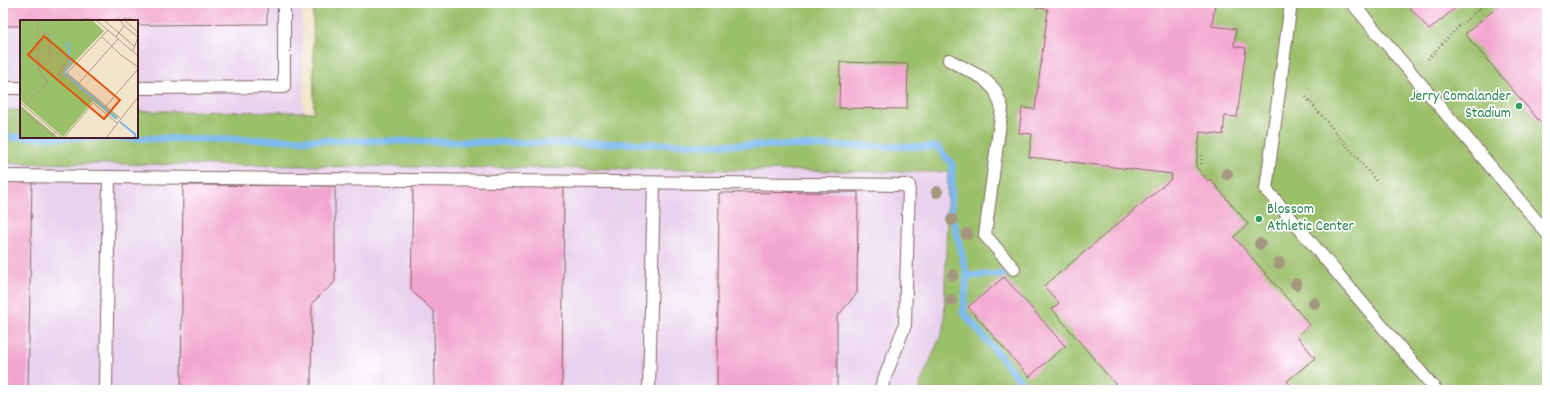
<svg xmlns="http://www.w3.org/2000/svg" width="1550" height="393" viewBox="0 0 1550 393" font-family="Dekko,sans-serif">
  <rect width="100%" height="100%" fill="#fff"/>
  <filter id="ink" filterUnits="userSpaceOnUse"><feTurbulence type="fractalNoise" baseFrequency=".025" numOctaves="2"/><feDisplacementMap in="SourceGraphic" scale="8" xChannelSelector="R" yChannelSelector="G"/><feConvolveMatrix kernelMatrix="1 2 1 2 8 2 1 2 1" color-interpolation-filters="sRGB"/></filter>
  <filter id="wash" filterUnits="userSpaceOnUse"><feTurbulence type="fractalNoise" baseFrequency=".012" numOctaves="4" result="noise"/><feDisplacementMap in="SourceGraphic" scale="16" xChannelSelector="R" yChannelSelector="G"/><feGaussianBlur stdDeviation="0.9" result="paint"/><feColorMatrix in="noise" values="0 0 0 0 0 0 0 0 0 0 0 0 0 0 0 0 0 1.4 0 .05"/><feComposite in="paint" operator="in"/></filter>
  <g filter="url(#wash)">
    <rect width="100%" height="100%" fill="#f2e5cb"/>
    <path fill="#e9d2ed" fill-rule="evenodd" d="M3 3H302L304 165 949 172 944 328 920 384V390H3ZM21 21H137V137H21Z"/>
    <path fill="#9bc06a" stroke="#72704a" d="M313 3H1547V390H920V384L944 328 948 172 3 163V110H21V137H137V111L314 112Z"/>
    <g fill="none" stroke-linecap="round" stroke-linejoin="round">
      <g stroke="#7cb9ee" stroke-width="7">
        <path d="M3 137H21"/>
        <path d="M27 137 937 147 952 164 951 211 967 276 963 312 1028 390"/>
        <path d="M967 276 1005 274"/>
      </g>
    </g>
    <g id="blocks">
      <g fill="#f2a6cf">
        <path d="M3 3H267V24L137 25V21H21V26H3Z"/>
        <path d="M1037 3 1212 4H1215L1212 26 1236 29 1234 46 1246 48 1237 117 1225 116 1223 135 1200 132 1196 167 1208 181 1210 179 1248 224 1234 237 1310 325 1297 336 1315 358 1287 381 1295 390H1120L1052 309 1059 303 1044 286 1171 179 1172 174 1029 157 1032 134 1019 133 1022 108 1035 109 1048 9 1036 8Z"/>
        <path d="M1406 3H1461L1429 30Z"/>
        <path d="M1502 3H1547V130L1465 34Z"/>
        <path d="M840 62 908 64 907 109 839 108Z"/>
        <path d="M3 181 32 182 28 390H3Z"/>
        <path d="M183 185 335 186V282L312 303 311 390H181Z"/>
        <path d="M413 186 564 187 562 390H435L434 312 411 290Z"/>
        <path d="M858 192 857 293 837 317V390H717L719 193Z"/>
        <path d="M1004 277 1065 346 1029 377 968 307Z"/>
      </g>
    </g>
  </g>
  <g filter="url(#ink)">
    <use href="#blocks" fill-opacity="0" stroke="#856463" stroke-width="1"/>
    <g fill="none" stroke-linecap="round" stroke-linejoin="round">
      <g stroke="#856463" stroke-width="14">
        <g id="service">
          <path d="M1291 3 1266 189 1436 390"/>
          <path d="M1352 3 1547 233"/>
          <path d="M949 60 983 78 995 90 1002 108 985 235 1014 269"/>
          <path d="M3 88H21"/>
          <path d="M137 88 284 87V3"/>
          <path d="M3 176 909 185 905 325 880 390"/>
          <path d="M106 390 109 177"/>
          <path d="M649 390 654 183"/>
        </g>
      </g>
      <g stroke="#856463" stroke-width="2.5" stroke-dasharray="1 3" stroke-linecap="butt">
        <path d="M1428 59 1458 27 1486 3"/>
        <path d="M1306 97 1378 183"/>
        <path d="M1201 164 1202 152"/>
      </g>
      <use href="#service" stroke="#fff" stroke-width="12"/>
    </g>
    <g fill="#a5977f">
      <circle cx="1227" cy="174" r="6"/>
      <circle cx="937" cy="192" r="6"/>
      <circle cx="952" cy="220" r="6"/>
      <circle cx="967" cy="234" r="6"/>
      <circle cx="1260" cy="244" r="6"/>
      <circle cx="1279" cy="263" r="6"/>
      <circle cx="953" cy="275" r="6"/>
      <circle cx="1296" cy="284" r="6"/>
      <circle cx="951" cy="300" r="6"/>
      <circle cx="1314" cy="303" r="6"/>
    </g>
  </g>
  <g fill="#2e9e5b" stroke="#fff" stroke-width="1.5">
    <circle cx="1519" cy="106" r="4"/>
    <circle cx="1259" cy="219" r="4"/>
  </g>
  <g text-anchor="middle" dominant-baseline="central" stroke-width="3.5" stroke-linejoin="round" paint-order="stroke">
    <g font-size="15" fill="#27864d" stroke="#fff" text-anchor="end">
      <text x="1511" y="97">Jerry Comalander<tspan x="1511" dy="17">Stadium</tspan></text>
      <text x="1267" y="210" text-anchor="start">Blossom<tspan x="1267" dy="17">Athletic Center</tspan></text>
    </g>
  </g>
  <g transform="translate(20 20)">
    <rect width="118" height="118" fill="#f2e5cb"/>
    <path d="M0 0H72L84 11 45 52 98 97 95 99 73 81 43 117 0 80ZM0 85 39 118H0Z" fill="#9bc06a"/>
    <path fill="none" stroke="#7cb9ee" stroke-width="2" d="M45 23 48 24 50 44 44 53 97 99M100 102 115 114V118"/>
    <path fill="none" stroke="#af968b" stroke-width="1" d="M76 0 118 36M84 0 114 26M104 0 118 12M0 1 49 0M104 6 118 17 113 31M88 10 47 53 100 98M82 17 101 35 118 47M96 17 104 6 100 0M18 48 30 38 29 14 22 13M40 57 39 53 45 44M59 63 98 19M0 82 42 118M4 86 28 62 18 48V0M86 86 118 49M0 88 32 115 36 112M44 118 73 83 97 103M86 118 118 77"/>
    <path fill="#e0560e" fill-opacity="0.15" stroke="#e0560e" stroke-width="2" d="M24 16 100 80 84 99 8 35Z"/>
    <rect width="118" height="118" fill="none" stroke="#4a1f2b" stroke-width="2"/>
  </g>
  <rect width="1550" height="393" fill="none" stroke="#fff" stroke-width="16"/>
</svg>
